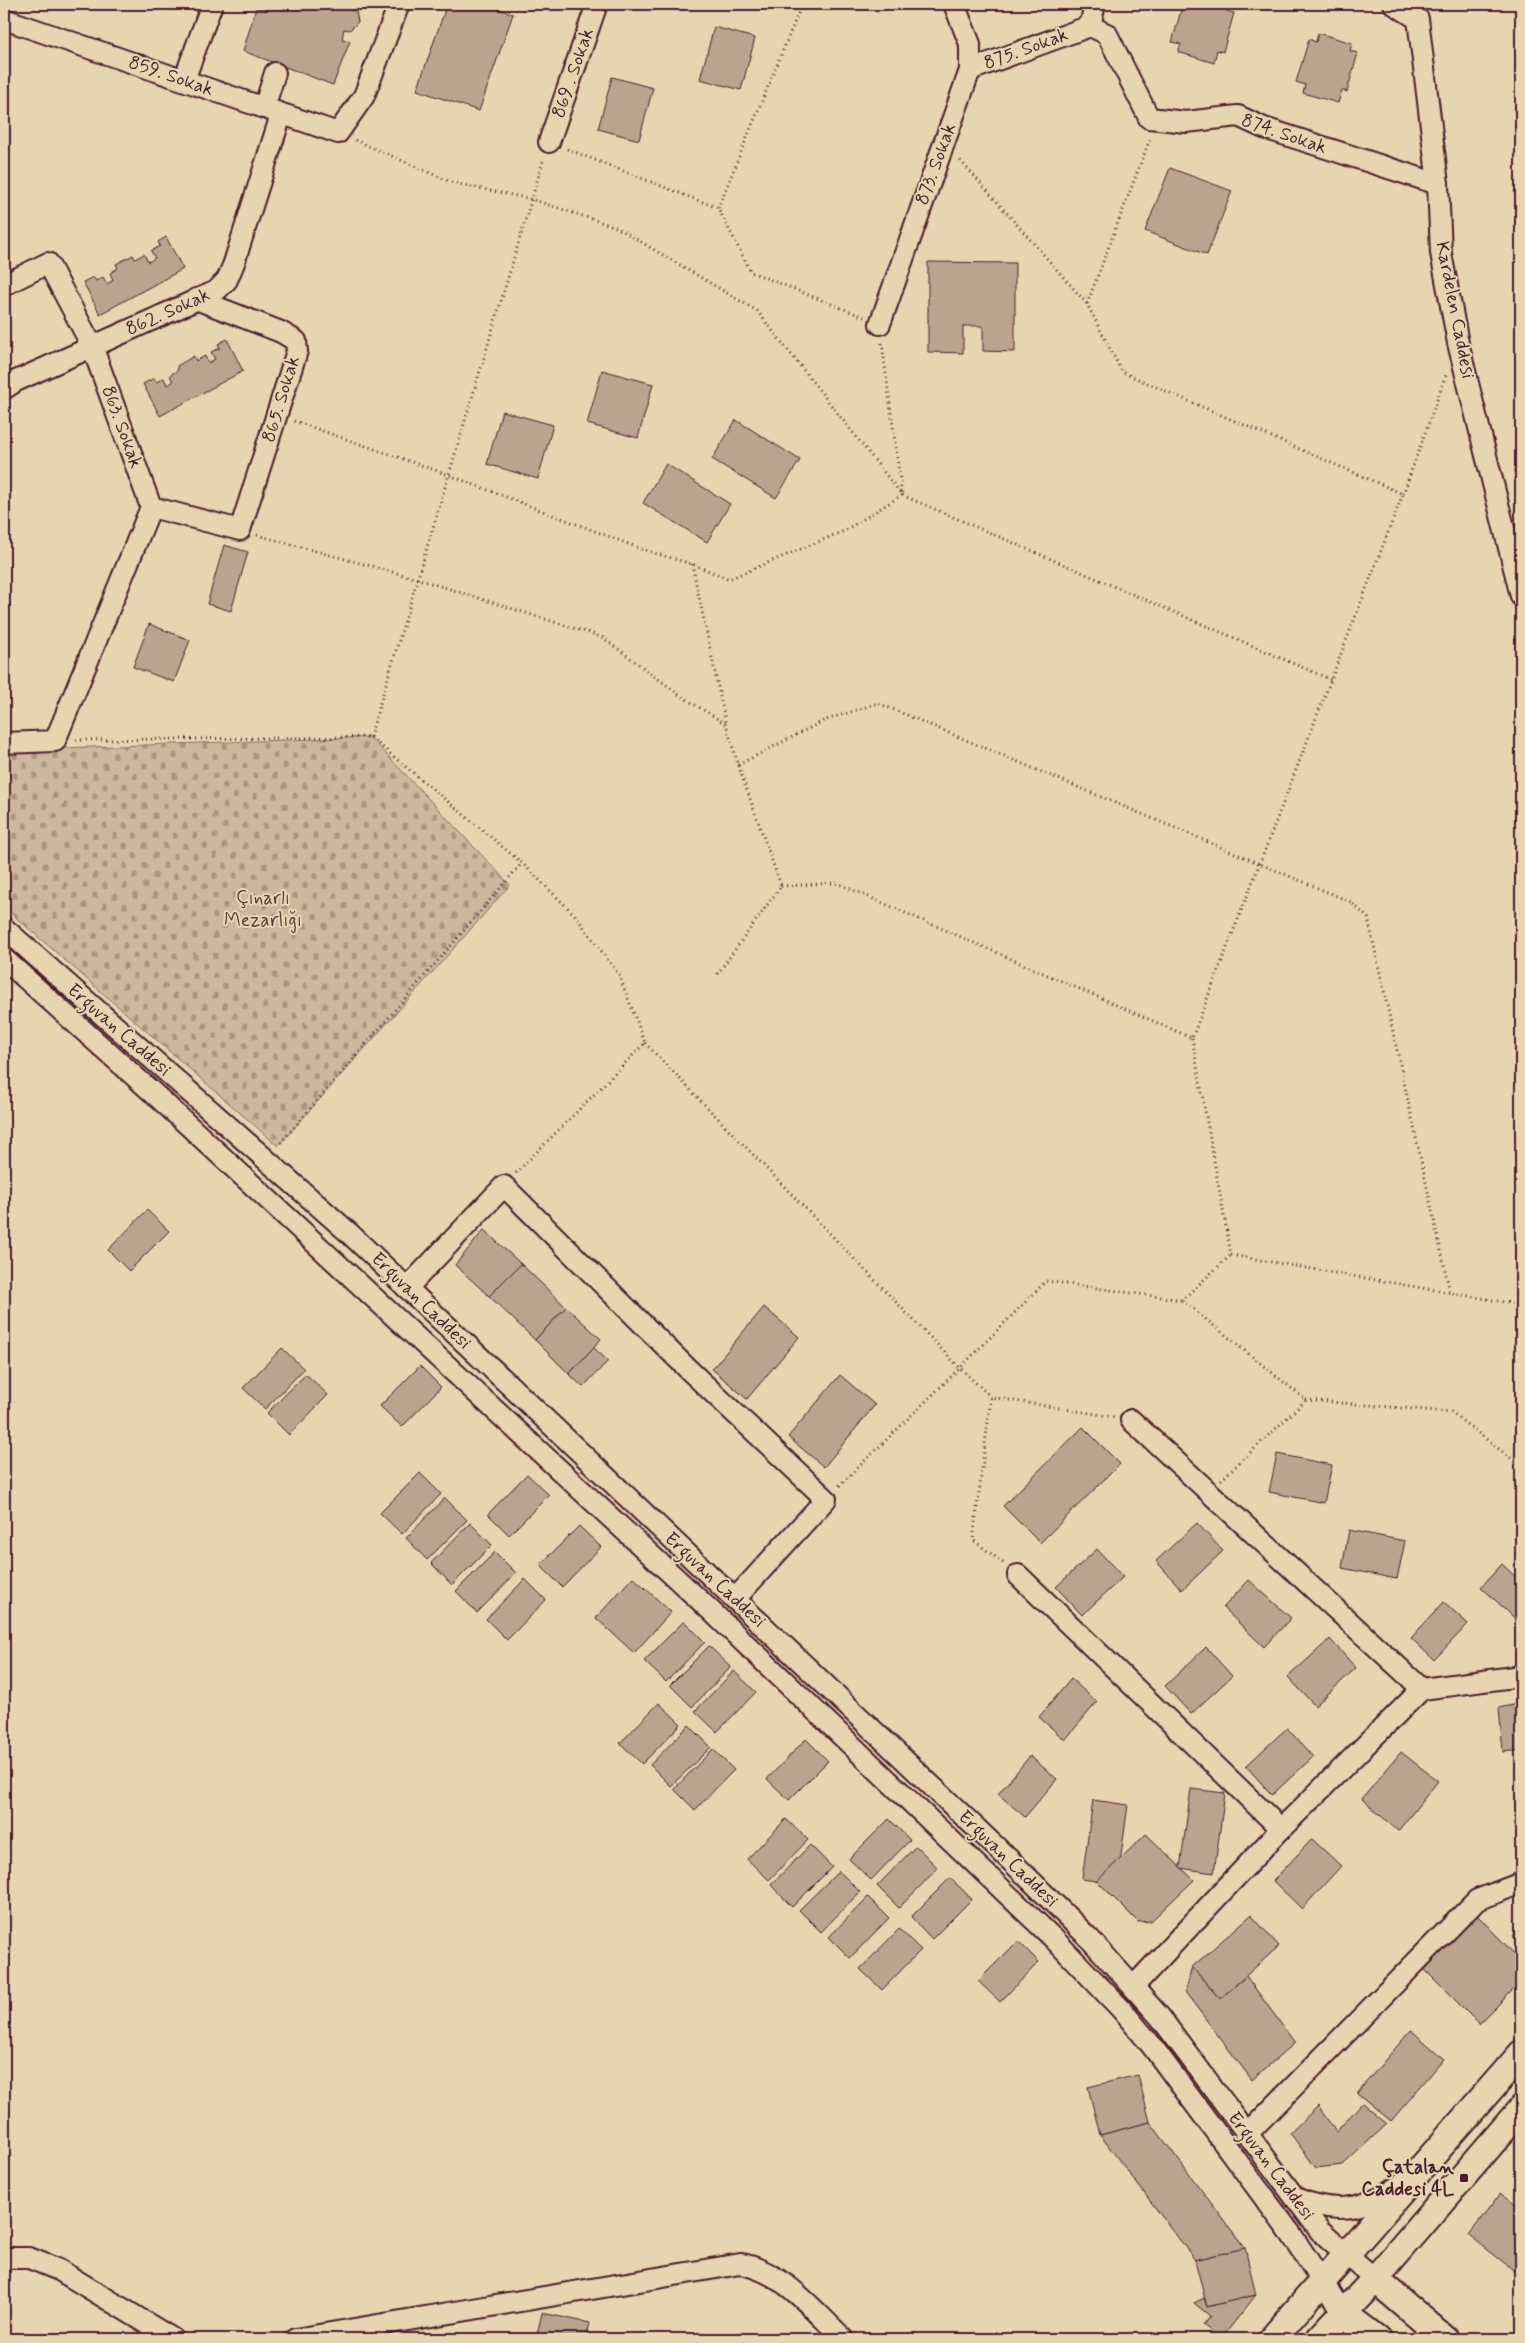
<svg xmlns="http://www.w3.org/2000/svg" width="1525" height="2343" viewBox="0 0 1525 2343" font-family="Mynerve,sans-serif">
  <defs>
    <pattern id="cemetery-stones" width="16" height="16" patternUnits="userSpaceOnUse" patternTransform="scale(1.25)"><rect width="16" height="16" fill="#ceb79c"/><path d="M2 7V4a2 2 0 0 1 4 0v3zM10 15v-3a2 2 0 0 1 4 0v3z" fill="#a9947f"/></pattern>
  </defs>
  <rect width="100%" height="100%" fill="#e7d5b2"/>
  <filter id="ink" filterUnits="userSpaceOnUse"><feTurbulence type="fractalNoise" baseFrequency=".02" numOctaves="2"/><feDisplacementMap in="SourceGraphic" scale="10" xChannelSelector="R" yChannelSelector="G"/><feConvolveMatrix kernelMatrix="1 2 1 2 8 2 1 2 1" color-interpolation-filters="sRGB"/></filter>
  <g filter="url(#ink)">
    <path fill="url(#cemetery-stones)" stroke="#8c6b64" d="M370 737 510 885 278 1146 4 907V750Z"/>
    <g fill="#bba38d" stroke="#4a1f2b">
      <path d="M264 4H352L350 10 356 11 358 22 350 30 344 29 342 39 350 41 333 85 243 51 256 8 263 9Z"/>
      <path d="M447 4H484L513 14 479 111 417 90Z"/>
      <path d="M1183 4H1228L1226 11 1234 13 1223 52 1217 50 1214 63 1178 52 1181 44 1172 42Z"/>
      <path d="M714 27 755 38 741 90 700 79Z"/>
      <path d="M1318 33 1352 43 1350 51 1358 53 1347 92 1342 90 1338 103 1303 93 1305 85 1296 82 1309 39 1316 42Z"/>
      <path d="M612 77 653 88 639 140 598 129Z"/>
      <path d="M1170 168 1232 191 1207 255 1145 231Z"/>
      <path d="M166 237 183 269 100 314 83 282 93 277 96 281 103 277 107 284 113 280 110 273 118 268 116 264 133 255 135 259 144 254 148 262 155 258 151 251 160 246 158 242Z"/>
      <path d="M928 262 1015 263V352L983 351V326H963V353L928 352Z"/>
      <path d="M227 339 243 371 160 416 143 384 154 378 156 382 164 378 167 385 173 382 170 375 178 370 177 366 194 356 196 361 205 356 208 363 215 359 211 352 220 348 218 344Z"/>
      <path d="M602 370 653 384 638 438 587 424Z"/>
      <path d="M502 411 553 425 538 479 487 464Z"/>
      <path d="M736 420 800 460 776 498 712 459Z"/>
      <path d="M666 464 730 504 707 542 643 503Z"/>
      <path d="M224 545 248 552 231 611 207 604Z"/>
      <path d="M149 624 190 640 174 682 133 667Z"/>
      <path d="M147 1210 169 1231 129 1271 108 1250Z"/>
      <path d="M484 1230 521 1264 489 1296 455 1265Z"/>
      <path d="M521 1264 566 1307 535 1340 489 1296Z"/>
      <path d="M566 1307 601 1339 569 1374 535 1340Z"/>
      <path d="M764 1307 799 1337 747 1399 712 1369Z"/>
      <path d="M282 1348 304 1369 265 1409 243 1388Z"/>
      <path d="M594 1348 608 1361 583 1387 569 1374Z"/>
      <path d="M420 1366 441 1387 402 1427 380 1406Z"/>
      <path d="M306 1374 328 1395 289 1435 267 1413Z"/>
      <path d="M840 1375 875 1405 824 1467 788 1437Z"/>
      <path d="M1083 1427 1120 1464 1040 1543 1003 1506Z"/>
      <path d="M1277 1454 1332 1465 1324 1503 1269 1492Z"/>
      <path d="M420 1473 441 1494 402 1534 380 1513Z"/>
      <path d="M527 1474 549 1495 509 1535 488 1514Z"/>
      <path d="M445 1498 467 1520 427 1560 406 1538Z"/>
      <path d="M470 1523 492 1545 452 1585 431 1563Z"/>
      <path d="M1197 1523 1223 1551 1182 1590 1156 1561Z"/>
      <path d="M579 1526 601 1547 562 1587 540 1565Z"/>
      <path d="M1349 1530 1405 1541 1397 1579 1342 1568Z"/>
      <path d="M1097 1549 1123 1577 1082 1615 1056 1587Z"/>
      <path d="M495 1552 516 1573 477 1613 456 1591Z"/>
      <path d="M1502 1564 1521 1582V1624L1481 1587Z"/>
      <path d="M633 1577 671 1612 634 1653 596 1618Z"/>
      <path d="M525 1579 546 1600 507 1640 486 1619Z"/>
      <path d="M1249 1580 1291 1618 1264 1647 1223 1608Z"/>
      <path d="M1444 1602 1468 1624 1434 1660 1411 1638Z"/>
      <path d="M684 1621 705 1642 666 1682 644 1661Z"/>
      <path d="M1330 1639 1356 1668 1315 1706 1288 1677Z"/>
      <path d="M709 1646 731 1667 692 1707 670 1685Z"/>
      <path d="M1206 1647 1232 1676 1191 1714 1165 1686Z"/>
      <path d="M734 1671 756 1692 717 1732 695 1711Z"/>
      <path d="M1071 1679 1097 1702 1065 1740 1039 1717Z"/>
      <path d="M659 1703 681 1724 642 1764 620 1743Z"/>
      <path d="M1521 1703V1750L1503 1752 1499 1708Z"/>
      <path d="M689 1725 711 1747 671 1786 650 1765Z"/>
      <path d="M1287 1728 1313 1757 1272 1795 1246 1766Z"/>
      <path d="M806 1739 828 1761 789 1800 767 1779Z"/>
      <path d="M713 1749 734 1770 695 1810 674 1789Z"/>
      <path d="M1401 1752 1438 1781 1398 1831 1362 1799Z"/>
      <path d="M1030 1756 1057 1779 1025 1817 998 1794Z"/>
      <path d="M1191 1789 1225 1793 1214 1873 1180 1868Z"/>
      <path d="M1093 1800 1128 1805 1117 1884 1082 1879Z"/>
      <path d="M786 1819 808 1840 769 1880 747 1859Z"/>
      <path d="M889 1819 910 1840 871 1880 849 1859Z"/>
      <path d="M1146 1834 1194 1880 1151 1921 1138 1922 1097 1881Z"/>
      <path d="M1312 1839 1341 1866 1302 1909 1273 1881Z"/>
      <path d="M810 1845 832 1867 792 1907 771 1885Z"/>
      <path d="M916 1846 938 1868 899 1908 877 1886Z"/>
      <path d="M839 1871 860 1892 821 1932 799 1910Z"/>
      <path d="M950 1878 972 1899 932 1939 911 1917Z"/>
      <path d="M868 1897 889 1918 850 1958 829 1937Z"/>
      <path d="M1251 1915 1279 1946 1220 1999 1192 1967Z"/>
      <path d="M1477 1915 1521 1961V1982L1479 2024 1423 1968Z"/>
      <path d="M1521 1926V1945L1513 1936Z"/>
      <path d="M899 1929 921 1950 882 1990 860 1969Z"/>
      <path d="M1018 1941 1039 1962 1000 2002 978 1981Z"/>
      <path d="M1192 1967 1220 1999 1246 1976 1295 2043 1252 2080 1185 1992Z"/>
      <path d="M1411 2030 1444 2059 1391 2121 1357 2093Z"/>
      <path d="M1138 2075 1150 2122 1100 2135 1088 2087Z"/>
      <path d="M1362 2103 1387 2124 1343 2165 1316 2168 1290 2133 1318 2106 1336 2132Z"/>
      <path d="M1150 2122 1245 2248 1195 2260 1100 2135Z"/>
      <path d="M1501 2193 1521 2209V2276L1469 2235Z"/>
      <path d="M1245 2248 1256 2295 1207 2307 1195 2260Z"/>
      <path d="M1256 2295 1221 2339 1203 2325 1210 2316 1194 2303 1204 2298 1207 2307Z"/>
      <path d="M542 2313 590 2323 586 2339H536Z"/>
    </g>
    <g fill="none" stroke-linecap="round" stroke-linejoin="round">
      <g stroke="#4a1f2b" stroke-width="24">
        <g id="minor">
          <path d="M1394 4 1418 19 1438 184 1441 253 1458 343 1521 596"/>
          <path d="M4 19 338 133 364 96 399 4"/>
          <path d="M1090 26 1107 34 1149 118 1186 122 1238 116 1264 128 1438 184"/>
          <path d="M970 70 1090 26 1095 4"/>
          <path d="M184 80 212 4"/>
          <path d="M264 108 275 73"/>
          <path d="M549 142 597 4"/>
          <path d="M4 285 48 263 92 346 151 507"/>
          <path d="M880 324 970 70V44L954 4"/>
          <path d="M4 389 16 381 216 291 227 280 234 263 281 115"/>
          <path d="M151 507 240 530 297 351 296 341 281 332 196 299"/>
          <path d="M4 743 55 741 151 507"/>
          <path d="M4 928 348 1232 1013 1863 1090 1939 1160 2017 1320 2231 1375 2279"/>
          <path d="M4 959 161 1100 708 1608 1054 1939 1122 2010 1152 2046 1291 2234 1343 2313"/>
          <path d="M407 1288 504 1186 689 1370 826 1499 735 1599"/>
          <path d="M1131 1420 1422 1689"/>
          <path d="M1018 1575 1281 1829"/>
          <path d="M1133 1987 1281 1829 1422 1689 1521 1676"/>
          <path d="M1247 2134 1477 1900 1521 1883"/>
          <path d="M1295 2198C1338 2215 1362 2210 1400 2185"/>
          <path d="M4 2258H29L59 2270 173 2339"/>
          <path d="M295 2339 740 2264C782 2270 814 2311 844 2339"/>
        </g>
      </g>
      <g stroke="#4a1f2b" stroke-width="30">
        <g id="major">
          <path d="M1375 2279 1445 2339"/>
          <path d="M1343 2313 1377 2339"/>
          <path d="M1272 2339 1521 2054"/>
          <path d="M1319 2339 1375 2279 1521 2109"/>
        </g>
      </g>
      <g stroke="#4a1f2b" stroke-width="3" stroke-dasharray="1 4" stroke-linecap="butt">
        <path d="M355 140 453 183 531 199 616 227 757 311 902 495 1332 680"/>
        <path d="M567 149 718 208 751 272 864 317"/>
        <path d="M718 208 802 4"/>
        <path d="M1087 304 1151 136"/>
        <path d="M882 343 902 495"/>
        <path d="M294 421 449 475 644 550 692 564 729 579 844 531 902 495"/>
        <path d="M1403 494 1446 375"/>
        <path d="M257 535 418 579 602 637 681 696 726 724 738 765 781 886 716 976"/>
        <path d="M692 564 726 724"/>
        <path d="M370 737 544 158"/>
        <path d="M76 740 370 737 522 863 278 1146"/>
        <path d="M738 765 823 721 878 703 1351 902 1368 918 1450 1292"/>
        <path d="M781 886 837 883 1192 1038 1403 494 1122 372 1087 304 959 159"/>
        <path d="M1192 1038 1231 1255"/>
        <path d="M645 1043 960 1368 839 1486"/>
        <path d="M516 1173 645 1043 619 975 575 915 522 863"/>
        <path d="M1231 1255 1521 1305"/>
        <path d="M991 1397 960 1368 1046 1281 1182 1300"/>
        <path d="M1306 1400 1451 1412 1521 1466"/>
        <path d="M1221 1480 1306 1400 1182 1300 1231 1255"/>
        <path d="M1003 1563 973 1540 991 1397 1114 1417"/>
      </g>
      <use href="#minor" stroke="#e7d5b2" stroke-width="20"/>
      <use href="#major" stroke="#e7d5b2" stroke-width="26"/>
    </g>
  </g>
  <rect fill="#4a1f2b" stroke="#e7d5b2" stroke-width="2" x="1459" y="2173" width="10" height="10" rx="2.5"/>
  <g text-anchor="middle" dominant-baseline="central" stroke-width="4" stroke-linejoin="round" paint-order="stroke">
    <g font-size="19" fill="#4a1f2b" stroke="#e7d5b2">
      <text transform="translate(1026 49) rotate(-20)">875. Sokak</text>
      <text transform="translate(573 73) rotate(-71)">869 . Sokak</text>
      <text transform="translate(171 76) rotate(19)">859. Sokak</text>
      <text transform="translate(1284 134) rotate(19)">874. Sokak</text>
      <text transform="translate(936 164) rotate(-70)">873. Sokak</text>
      <text transform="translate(1455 310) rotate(79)">Kardelen Caddesi</text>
      <text transform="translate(168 312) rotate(-24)">862. Sokak</text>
      <text transform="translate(281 399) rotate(-73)">865. Sokak</text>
      <text transform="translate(122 427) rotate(70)">863. Sokak</text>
      <text transform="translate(119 1030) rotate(41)">Erguvan Caddesi</text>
      <text transform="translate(421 1301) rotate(44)">Erguvan Caddesi</text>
      <text transform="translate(715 1580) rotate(43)">Erguvan Caddesi</text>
      <text transform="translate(1008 1859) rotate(44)">Erguvan Caddesi</text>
      <text transform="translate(1271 2166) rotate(53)">Erguvan Caddesi</text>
    </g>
    <g font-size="19" fill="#5e363c" stroke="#e7d5b2">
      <text x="263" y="898">Çınarlı<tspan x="263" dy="22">Mezarlığı</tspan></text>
    </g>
    <g font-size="19" font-weight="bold" fill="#4a1f2b" stroke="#e7d5b2" text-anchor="end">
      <text x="1454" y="2167">Çatalan<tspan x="1454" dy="22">Caddesi 4L</tspan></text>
    </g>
  </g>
  <rect width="1525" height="2343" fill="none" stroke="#e7d5b2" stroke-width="20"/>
  <rect x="10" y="10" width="1505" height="2323" fill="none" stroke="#4a1f2b" stroke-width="2" filter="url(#ink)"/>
</svg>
